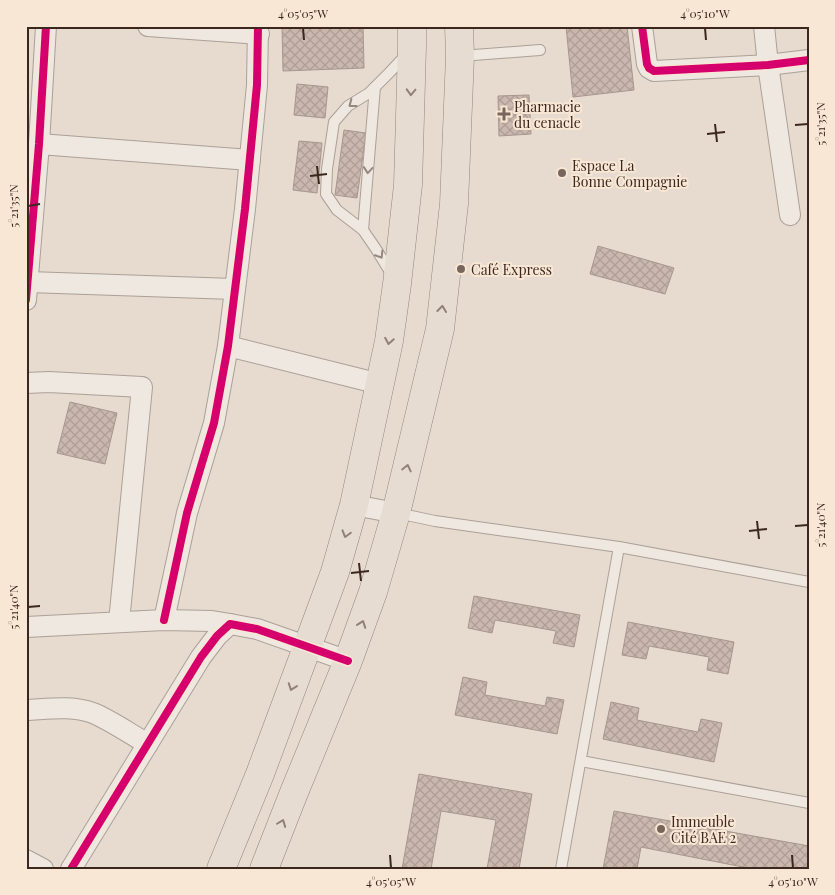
<svg xmlns="http://www.w3.org/2000/svg" width="835" height="895" viewBox="0 0 835 895" font-family="'Playfair Display',serif">
  <defs>
    <pattern id="building-cross-hatch" width="8" height="8" patternUnits="userSpaceOnUse" patternTransform="scale(1.25)"><rect width="8" height="8" fill="#cab8ae"/><path d="M0 0l8 8M0 8l8-8" fill="none" stroke="#ae9e95"/></pattern>
  </defs>
  <rect width="100%" height="100%" fill="#e6dbce"/>
  <g fill="url(#building-cross-hatch)" stroke="#a7968d">
    <path d="M317 26H363L364 68 283 71 282 27Z"/>
    <path d="M566 26H627L634 90 573 97Z"/>
    <path d="M297 84 328 87 325 118 294 115Z"/>
    <path d="M529 95 531 134 499 136 498 96Z"/>
    <path d="M344 130 366 133 357 198 335 195Z"/>
    <path d="M299 141 322 143 317 193 293 190Z"/>
    <path d="M598 246 674 268 665 294 590 274Z"/>
    <path d="M70 402 117 413 105 464 57 453Z"/>
    <path d="M474 596 580 615 574 647 553 643 556 631 495 620 492 633 468 628Z"/>
    <path d="M628 622 734 642 728 674 707 670 709 657 649 646 646 659 622 655Z"/>
    <path d="M463 677 487 682 485 695 545 706 547 697 564 700 557 734 455 715Z"/>
    <path d="M611 702 639 708 637 720 698 732 701 719 722 723 714 762 603 739Z"/>
    <path d="M419 774 532 794 519 869H487L496 820 441 811 431 869H402Z"/>
    <path d="M614 811 809 846V869H753L641 847 637 869H603Z"/>
  </g>
  <g fill="none" stroke-linecap="round" stroke-linejoin="round">
    <g stroke="#aca097" stroke-width="12">
      <g id="service">
        <path d="M461 56 540 50"/>
        <path d="M363 230 375 87"/>
        <path d="M392 275 376 249 363 230 337 210 326 194 327 169 334 122 348 106 369 93 389 73 407 54"/>
        <path d="M397 513 435 521 619 547 809 582"/>
        <path d="M581 761 809 803"/>
        <path d="M561 869 619 547"/>
      </g>
    </g>
    <g stroke="#aca097" stroke-width="22">
      <g id="minor">
        <path d="M148 26 259 34"/>
        <path d="M642 26 647 64 649 68 654 71 768 65 809 60"/>
        <path d="M764 26 768 65 790 215"/>
        <path d="M39 144 250 160"/>
        <path d="M28 282 234 289"/>
        <path d="M26 300 39 144 46 26"/>
        <path d="M228 346 380 384"/>
        <path d="M26 383 49 382 142 387 119 622"/>
        <path d="M354 505 396 513"/>
        <path d="M164 620 187 513 214 423 228 346 245 209 257 85 258 26"/>
        <path d="M26 627 164 620 212 621 230 624"/>
        <path d="M26 710C48 709 72 705 93 713 112 721 130 734 148 744"/>
        <path d="M26 860 43 869"/>
        <path d="M71 869 201 657 217 636 230 624 257 629 348 661"/>
      </g>
    </g>
    <g stroke="#91867e" stroke-width="29">
      <g id="primary">
        <path d="M221 869 260 774 335 572 354 505 389 341 397 284 408 185 412 47V26"/>
        <path d="M264 869 293 795 348 661 373 592 396 513 440 329 454 204 460 56 459 26"/>
      </g>
    </g>
    <use href="#service" stroke="#eee8e0" stroke-width="10"/>
    <use href="#minor" stroke="#eee8e0" stroke-width="20"/>
    <use href="#primary" stroke="#e6dcd1" stroke-width="28"/>
    <g stroke="#f8e7d4" stroke-width="11">
      <g id="cycleway">
        <path d="M642 26 647 64 649 68 654 71 768 65 809 60"/>
        <path d="M26 300 39 144 46 26"/>
        <path d="M164 620 187 513 214 423 228 346 245 209 257 85 258 26"/>
        <path d="M71 869 201 657 217 636 230 624 257 629 348 661"/>
      </g>
    </g>
    <use href="#cycleway" stroke="#d6006c" stroke-width="8"/>
  </g>
  <defs><path id="oneway-chevron" d="M-2-3.5L2.5 0L-2 3.5" fill="none" stroke-width="1.6" stroke-linecap="round" stroke-linejoin="round" transform="scale(1.25)"/></defs>
  <g stroke="#918278">
    <use href="#oneway-chevron" transform="translate(411 92) rotate(92)"/>
    <use href="#oneway-chevron" transform="translate(442 309) rotate(-84)"/>
    <use href="#oneway-chevron" transform="translate(389 341) rotate(100)"/>
    <use href="#oneway-chevron" transform="translate(407 468) rotate(-77)"/>
    <use href="#oneway-chevron" transform="translate(346 534) rotate(106)"/>
    <use href="#oneway-chevron" transform="translate(362 624) rotate(-70)"/>
    <use href="#oneway-chevron" transform="translate(292 687) rotate(110)"/>
    <use href="#oneway-chevron" transform="translate(282 823) rotate(-69)"/>
  </g>
  <g stroke="#95887f">
    <use href="#oneway-chevron" transform="translate(352 104) rotate(143)"/>
    <use href="#oneway-chevron" transform="translate(368 170) rotate(95)"/>
    <use href="#oneway-chevron" transform="translate(380 255) rotate(58)"/>
  </g>
  <path fill="none" stroke="#3c271e" stroke-width="2" d="M303 28 304 40M705 28 706 40M715 124 717 142M795 125 808 124M707 134 725 132M317 166 319 184M310 176 327 174M28 206 40 204M757 521 759 539M795 526 808 525M749 531 767 529M359 563 361 581M351 573 369 571M28 607 40 606M390 855 391 868M792 855 793 868"/>
  <g fill="#78665c" stroke="#f8e7d4" stroke-width="2">
    <path d="M501.5 106.5h5v5h5v5h-5v5h-5v-5h-5v-5h5z"/>
    <circle cx="562" cy="173" r="5"/>
    <circle cx="461" cy="269" r="5"/>
    <circle cx="661" cy="829" r="5"/>
  </g>
  <g text-anchor="middle" dominant-baseline="central" stroke-width="4" stroke-linejoin="round" paint-order="stroke">
    <g font-size="14" fill="#3c271e" stroke="#f8e7d4" text-anchor="start">
      <text x="514" y="106">Pharmacie<tspan x="514" dy="16">du cenacle</tspan></text>
      <text x="572" y="165">Espace La<tspan x="572" dy="16">Bonne Compagnie</tspan></text>
      <text x="471" y="269">Café Express</text>
      <text x="671" y="821">Immeuble<tspan x="671" dy="16">Cité BAE 2</tspan></text>
    </g>
  </g>
  <rect width="835" height="895" fill="none" stroke="#f8e7d4" stroke-width="55"/>
  <rect x="28" y="28" width="780" height="840" fill="none" stroke="#3c271e" stroke-width="2"/>
  <g font-size="12" text-anchor="middle" fill="#3c271e">
    <text x="303" y="18">4°05'05"W</text>
    <text x="705" y="18">4°05'10"W</text>
    <text transform="translate(821 124) rotate(-90)" y="4">5°21'35"N</text>
    <text transform="translate(14 206) rotate(-90)" y="4">5°21'35"N</text>
    <text transform="translate(821 525) rotate(-90)" y="4">5°21'40"N</text>
    <text transform="translate(14 607) rotate(-90)" y="4">5°21'40"N</text>
    <text x="391" y="886">4°05'05"W</text>
    <text x="793" y="886">4°05'10"W</text>
  </g>
</svg>
